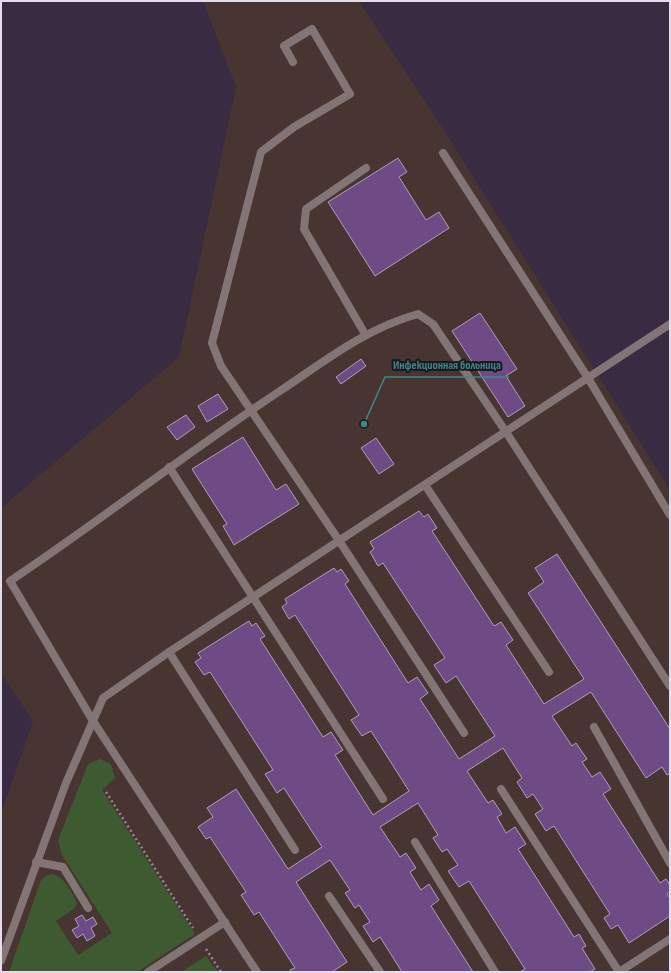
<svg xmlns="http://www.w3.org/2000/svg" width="671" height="973" viewBox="0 0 671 973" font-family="'Sofia Sans Condensed',sans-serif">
  <rect width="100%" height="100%" fill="#392b42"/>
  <path fill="#483430" d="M203 1H359L445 132 670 490V972H1V815L33 721 1 673V508L179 357 236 87Z"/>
  <g fill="#3e5a30">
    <path d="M100 759 111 764 115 778 102 790 195 934 137 972H9L41 880 46 876 52 874C65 877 72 892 77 904L74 909 56 921 78 955 112 933 62 855 58 840 88 764Z"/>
    <path d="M206 956 218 972H181Z"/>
  </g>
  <g fill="#6f4b86" stroke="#af9fbb">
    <path d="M398 158 407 172 399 177 426 220 439 212 449 228 375 276 328 202Z"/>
    <path d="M480 313 517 369 506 376 525 406 508 417 452 331Z"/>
    <path d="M361 359 366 366 341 384 336 377Z"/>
    <path d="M218 394 228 409 207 422 198 406Z"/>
    <path d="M186 415 195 427 177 440 167 427Z"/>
    <path d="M243 437 276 490 286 484 299 504 234 545 223 526 227 524 192 469Z"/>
    <path d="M376 438 394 464 379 474 361 448Z"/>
    <path d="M419 511 424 517 428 514 437 528 432 531 494 626 501 622 513 640 506 645 544 704 584 679 528 593 544 582 535 568 557 554 670 729V773L667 775 662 767 646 778 591 692 552 716 572 746 576 743 587 759 582 762 592 777 600 772 611 789 603 794 660 883 666 879 670 885V892L667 894 670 898V916L629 943 618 925 611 929 604 918 610 914 554 826 546 831 535 814 543 809 533 794 527 798 517 782 522 778 503 748 467 771 488 803 493 800 502 814 497 817 506 833 515 827 526 844 518 849 574 937 579 934 586 946 582 948 595 969 590 972H520L525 969 469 881 459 887 448 871 458 865 447 849 442 852 433 838 438 835 418 803 380 827 400 857 406 853 416 868 410 872 421 890 429 884 439 900 431 906 473 972H402L380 937 373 942 363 926 370 922 359 905 355 908 345 893 350 890 330 860 296 882 347 962 332 972H291L290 970 295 968 259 912 254 915 241 895 246 892 210 837 206 839 198 827 213 817 207 808 236 789 288 869 322 847 284 788 277 793 265 774 273 770 210 672 204 675 195 662 201 658 198 653 249 621 252 626 256 623 265 636 260 639 323 737 331 732 343 750 335 755 373 815 409 791 371 731 362 736 351 720 359 715 295 615 289 619 282 607 287 603 285 599 334 568 337 572 341 569 349 581 345 584 408 683 417 677 428 693 420 699 459 759 495 736 456 676 446 683 434 665 445 658 383 563 378 566 370 552 374 549 370 542Z"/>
    <path d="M82 915 86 921 93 917 97 924 91 928 95 936 87 941 83 934 77 938 72 930 79 926 75 919Z"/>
  </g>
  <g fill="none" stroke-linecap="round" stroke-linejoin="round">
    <g stroke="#93889b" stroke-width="2.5" stroke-dasharray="2 3" stroke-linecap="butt">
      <path d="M106 792 193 928"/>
      <path d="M206 949 221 972"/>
    </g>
    <g stroke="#837475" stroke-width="8">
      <path d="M293 62 284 46 312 29 350 94 294 127 261 152 212 343 221 366 340 542 464 733"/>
      <path d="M443 153 588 378 670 515"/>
      <path d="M365 334 304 229 306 209 366 168"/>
      <path d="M169 467 383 799"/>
      <path d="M425 485 549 672"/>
      <path d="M169 652 295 850"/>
      <path d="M594 727 670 863"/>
      <path d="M501 789 619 972"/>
      <path d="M415 842 495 972"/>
      <path d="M36 862 63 867 88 908"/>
      <path d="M329 896 380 972"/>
      <path d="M1 961 66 783 103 698 169 652 670 324"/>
      <path d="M148 972 225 922"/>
      <path d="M257 972 93 721 10 581C103 519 190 450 283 389 326 360 367 328 418 314L433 324 506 432 670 686"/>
      <path d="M619 972 670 939"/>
    </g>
  </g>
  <path fill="none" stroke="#3a8b87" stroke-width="1.5" d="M364 424L385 377H509"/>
  <circle fill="#3a8b87" stroke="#1d1721" stroke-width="1.5" cx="364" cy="424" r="4"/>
  <g font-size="12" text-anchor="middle" font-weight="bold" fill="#3a8b87" stroke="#1d1721" stroke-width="4" stroke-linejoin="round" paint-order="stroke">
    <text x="447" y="369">Инфекционная больница</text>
  </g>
  <rect width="671" height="973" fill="none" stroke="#e5ddec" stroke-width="4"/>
</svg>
